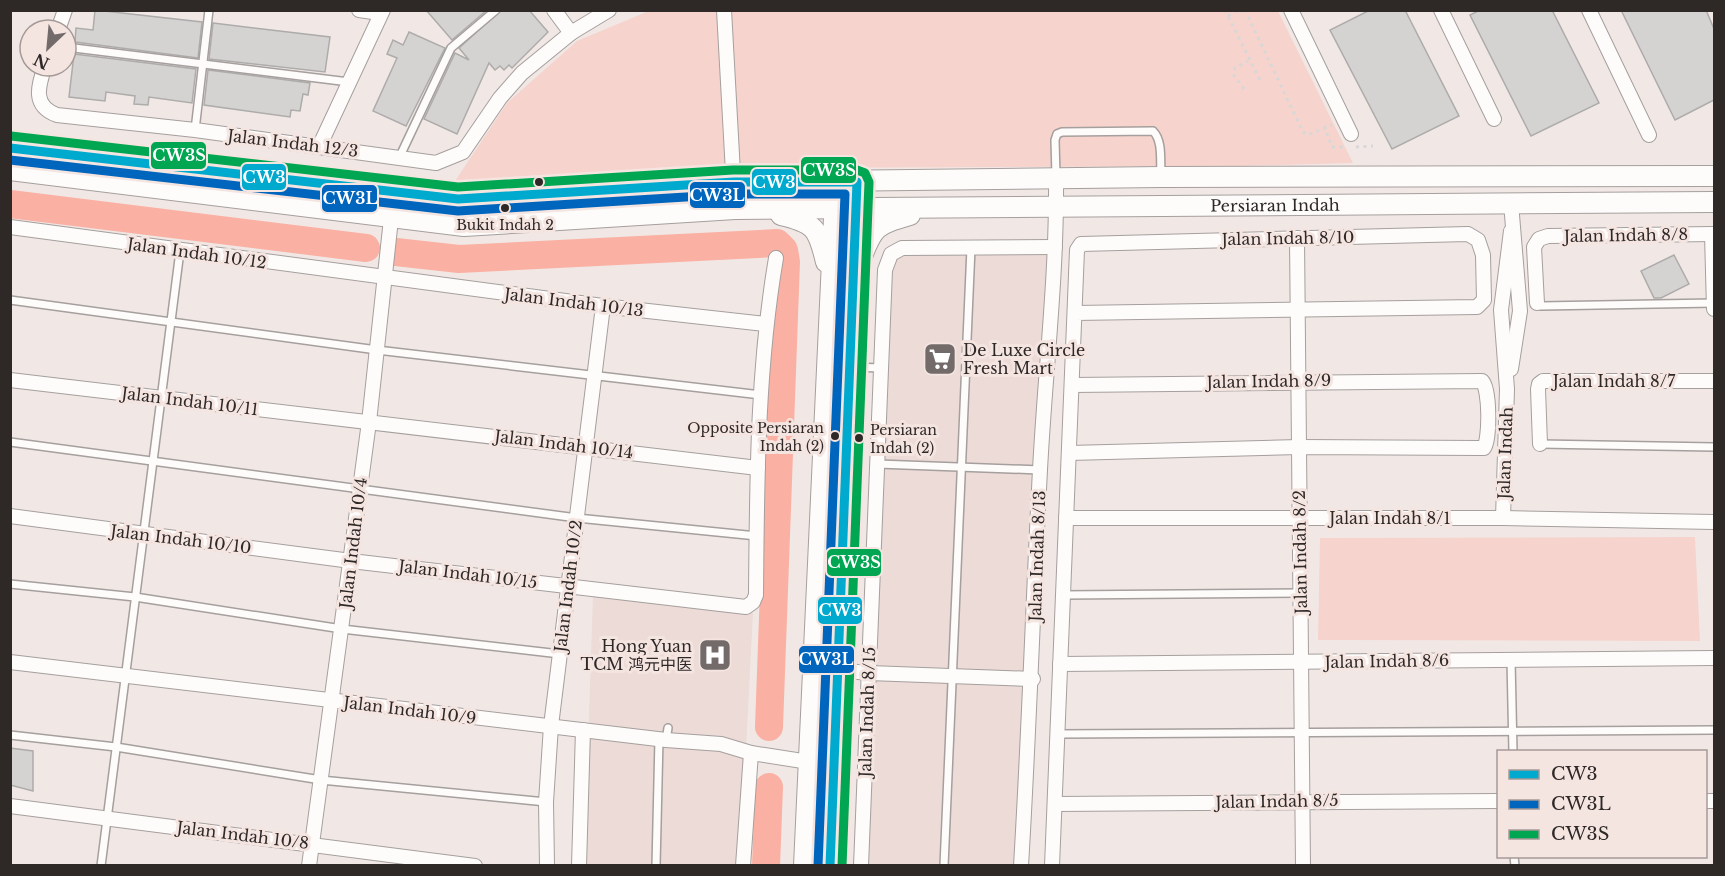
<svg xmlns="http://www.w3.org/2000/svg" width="1725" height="876" viewBox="0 0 1725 876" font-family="'Libre Baskerville','Noto Sans SC',serif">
  <rect width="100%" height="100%" fill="#f1e8e6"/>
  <g fill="#ecdbd7">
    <path d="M903 254H1049L1016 865 867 866 891 271 895 261Z"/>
    <path d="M593 594 753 613 740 865 584 866Z"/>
  </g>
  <g fill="#f6d4cd">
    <path d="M651 10 1278 11 1353 163 1237 166 764 168 453 184 507 103 577 41Z"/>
    <path d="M1695 537 1700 641 1318 640 1320 538Z"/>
  </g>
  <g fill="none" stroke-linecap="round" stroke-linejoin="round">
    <g stroke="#fab1a3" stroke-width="28">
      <path d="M10 204 366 248"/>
      <path d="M396 252 459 259 777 243 784 250 786 262 769 727"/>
      <path d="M766 866 769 787"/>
    </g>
  </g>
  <g fill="#d4d3d2" stroke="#adacab" stroke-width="1.5">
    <path d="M95 10 202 22 198 58 75 42 76 28 93 30Z"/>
    <path d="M426 10H487L452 40Z"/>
    <path d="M501 10H529L548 32 512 68 509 65 504 70 500 66 495 70 489 63 457 134 424 119 455 53 469 60 459 48Z"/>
    <path d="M1370 10H1405L1459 116 1392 149 1330 30Z"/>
    <path d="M1480 10H1552L1599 103 1531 136 1470 15Z"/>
    <path d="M1621 10H1706L1714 29V100L1675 120Z"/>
    <path d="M213 23 330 37 325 72 209 59Z"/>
    <path d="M409 32 445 48 406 126 373 111 397 58 387 54 393 40 403 45Z"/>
    <path d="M74 54 196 69 192 103 149 97 148 105 134 104 135 96 106 92 105 101 69 97Z"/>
    <path d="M208 70 310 83 308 95 303 94 300 111 291 110 290 117 204 105Z"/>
    <path d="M1674 255 1689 284 1661 298H1654L1641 271Z"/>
    <path d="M10 748 33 751V791L10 785Z"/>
  </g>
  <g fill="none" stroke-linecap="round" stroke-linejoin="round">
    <g stroke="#a59f9d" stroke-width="10">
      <g id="lane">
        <path d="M66 47 349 82"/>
        <path d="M195 130 209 10"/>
        <path d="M400 156 451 48 496 10"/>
        <path d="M1056 176 1055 140 1057 134 1062 132 1153 131C1163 141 1160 160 1161 174"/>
        <path d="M10 300 377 350 761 395"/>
        <path d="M1537 303 1541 306 1714 303"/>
        <path d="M851 367 882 368"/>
        <path d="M10 442 577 518 757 536"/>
        <path d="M1540 444 1714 447"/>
        <path d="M878 464 1040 470"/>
        <path d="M10 584 135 597 342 629 560 654"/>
        <path d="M1063 595 1300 593"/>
        <path d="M1511 660 1513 752"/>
        <path d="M1058 734 1714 730"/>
        <path d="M10 735 116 747 321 780 546 802"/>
        <path d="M666 740 668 728"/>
        <path d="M1514 856 1515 866"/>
        <path d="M101 866 180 251"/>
        <path d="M656 866 659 739"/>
        <path d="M944 866 971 248"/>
      </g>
    </g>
    <g stroke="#a59f9d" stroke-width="16">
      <g id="street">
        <path d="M359 10 380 13"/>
        <path d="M554 10 571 33"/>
        <path d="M724 10 735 209"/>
        <path d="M1291 10 1351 134"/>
        <path d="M1441 10 1494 119"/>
        <path d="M1589 10 1649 135"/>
        <path d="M58 30 65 10"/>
        <path d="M45 66C38 86 32 106 57 115L195 130 436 163 463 152 500 98 522 73 571 33 609 10"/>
        <path d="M319 147 383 10"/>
        <path d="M10 227 603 306 765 324"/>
        <path d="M1712 234 1714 309"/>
        <path d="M1297 238 1303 866"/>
        <path d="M1537 303 1534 247 1539 239 1548 236 1714 234"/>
        <path d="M1511 369 1520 311 1511 203"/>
        <path d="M10 380 758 468"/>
        <path d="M1540 444 1538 389 1539 384 1543 381H1714"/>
        <path d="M1069 453 1299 447 1480 448H1484C1490 438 1490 389 1482 381L1072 385"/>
        <path d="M10 516 351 561 746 607 753 602 756 595C757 482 757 369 776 258"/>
        <path d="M1066 518H1503L1714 522"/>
        <path d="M1503 518 1507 389 1501 310 1511 231"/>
        <path d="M10 662 666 740 721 744 751 753 809 762"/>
        <path d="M1060 664 1714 658"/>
        <path d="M814 668 869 673 1033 679"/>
        <path d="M1706 801H1714"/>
        <path d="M1055 804 1498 801"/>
        <path d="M10 806 475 866"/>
        <path d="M309 866 369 422 391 219"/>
        <path d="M547 866 546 802 551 726 603 306"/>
        <path d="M579 866 583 730"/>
        <path d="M743 866 751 753"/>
        <path d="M861 866 885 270 891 254 902 248 1055 247"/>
        <path d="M1021 866C1029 734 1033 602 1040 470 1045 373 1057 276 1056 179"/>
        <path d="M1052 866 1077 250 1081 244 1468 234 1478 240 1483 255 1484 300 1477 307 1075 313"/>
      </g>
    </g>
    <g stroke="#a59f9d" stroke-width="22">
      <g id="secondary">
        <path d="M10 148 458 199 734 182 1161 177 1714 176"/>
        <path id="s1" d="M10 170 464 226 735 209 1714 202"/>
        <path d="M781 215C815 223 818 228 826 262"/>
        <path d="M861 259C873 226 876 225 910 215"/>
        <path d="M804 866 835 196"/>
        <path d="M830 866 856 196"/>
      </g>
    </g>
    <g stroke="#d9d7d6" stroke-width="3" stroke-dasharray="3 4.5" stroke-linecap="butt">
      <path d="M1225 10 1261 82"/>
      <path d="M1245 10 1303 132 1308 135 1332 125"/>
      <path d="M1228 16 1238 10"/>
      <path d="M1244 89 1233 74 1235 68 1248 61"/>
      <path d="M1324 126 1332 147H1347"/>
      <path d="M1356 147 1373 146"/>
    </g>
    <use href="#lane" stroke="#fdfcfb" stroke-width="7"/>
    <use href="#street" stroke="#fdfcfb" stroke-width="14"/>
    <use href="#secondary" stroke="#fdfcfb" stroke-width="20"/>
    <g stroke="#f5e5e1" stroke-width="14">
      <path id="bus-1" d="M10 148 458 199 734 182H857L830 866"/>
    </g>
    <g stroke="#f5e5e1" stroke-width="14">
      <path id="bus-2" d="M10 160 458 211 734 194H845L818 866"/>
    </g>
    <g stroke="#f5e5e1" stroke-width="14">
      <path id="bus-3" d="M11 136 458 187 733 170H857L865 173 869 182 842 866"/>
    </g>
    <use href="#bus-1" stroke="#00a9ce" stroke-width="9"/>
    <use href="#bus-2" stroke="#0065bd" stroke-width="9"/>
    <use href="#bus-3" stroke="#00a651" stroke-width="9"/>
  </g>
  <defs>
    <g id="supermarket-square" transform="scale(1.725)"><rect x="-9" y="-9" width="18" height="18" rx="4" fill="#726b6a" stroke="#f5e5e1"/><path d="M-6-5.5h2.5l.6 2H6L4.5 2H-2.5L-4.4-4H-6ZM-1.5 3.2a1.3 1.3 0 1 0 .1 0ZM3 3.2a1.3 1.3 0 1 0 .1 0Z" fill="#fff"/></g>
    <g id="hospital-square" transform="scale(1.725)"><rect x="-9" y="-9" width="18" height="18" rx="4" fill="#726b6a" stroke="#f5e5e1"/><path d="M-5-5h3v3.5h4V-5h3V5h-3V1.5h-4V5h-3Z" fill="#fff"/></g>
  </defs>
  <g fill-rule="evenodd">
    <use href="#supermarket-square" x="940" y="359"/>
    <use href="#hospital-square" x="715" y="655"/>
  </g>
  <g fill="#2e2827" stroke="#f5e5e1" stroke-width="2">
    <circle cx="539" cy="182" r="5"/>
    <circle cx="505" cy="208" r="5"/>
    <circle cx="835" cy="436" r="5"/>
    <circle cx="859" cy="438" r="5"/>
  </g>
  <g text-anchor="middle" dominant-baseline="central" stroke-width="6" stroke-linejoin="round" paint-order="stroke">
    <g font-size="14" fill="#2e2827" stroke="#f5e5e1">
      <text x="505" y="225">Bukit Indah 2</text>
      <text x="824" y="428" text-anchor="end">Opposite Persiaran<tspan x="824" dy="18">Indah (2)</tspan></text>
      <text x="870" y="430" text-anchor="start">Persiaran<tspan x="870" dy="18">Indah (2)</tspan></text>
    </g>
    <g font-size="16" fill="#2e2827" stroke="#f5e5e1">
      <text transform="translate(293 143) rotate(7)">Jalan Indah 12/3</text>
      <text stroke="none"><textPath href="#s1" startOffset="1269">Persiaran Indah</textPath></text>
      <text transform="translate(1626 235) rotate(-1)">Jalan Indah 8/8</text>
      <text transform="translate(1288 238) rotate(-1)">Jalan Indah 8/10</text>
      <text transform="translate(197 253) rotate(8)">Jalan Indah 10/12</text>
      <text transform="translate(574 302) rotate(7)">Jalan Indah 10/13</text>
      <text transform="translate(1269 381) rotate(-1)">Jalan Indah 8/9</text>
      <text x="1614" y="381">Jalan Indah 8/7</text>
      <text transform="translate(190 401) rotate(7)">Jalan Indah 10/11</text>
      <text transform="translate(564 444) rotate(7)">Jalan Indah 10/14</text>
      <text transform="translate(1505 453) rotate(-88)">Jalan Indah</text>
      <text x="1390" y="518">Jalan Indah 8/1</text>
      <text transform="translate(181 539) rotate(7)">Jalan Indah 10/10</text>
      <text transform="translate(353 543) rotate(-83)">Jalan Indah 10/4</text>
      <text transform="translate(1300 552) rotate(-91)">Jalan Indah 8/2</text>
      <text transform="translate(1037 556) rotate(-88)">Jalan Indah 8/13</text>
      <text transform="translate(468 574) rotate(7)">Jalan Indah 10/15</text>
      <text transform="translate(568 586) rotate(-83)">Jalan Indah 10/2</text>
      <text transform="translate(1387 661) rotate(-1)">Jalan Indah 8/6</text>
      <text transform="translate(410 710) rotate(7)">Jalan Indah 10/9</text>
      <text transform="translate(867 712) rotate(-88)">Jalan Indah 8/15</text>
      <text transform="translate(1277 801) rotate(-1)">Jalan Indah 8/5</text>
      <text transform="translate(243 835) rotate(7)">Jalan Indah 10/8</text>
    </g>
    <g font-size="16" fill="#2e2827" stroke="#f5e5e1" text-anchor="start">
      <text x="963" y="350">De Luxe Circle<tspan x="963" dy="18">Fresh Mart</tspan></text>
      <text x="692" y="646" text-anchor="end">Hong Yuan<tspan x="692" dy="18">TCM 鸿元中医</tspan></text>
    </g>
  </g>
  <g stroke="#f5e5e1" stroke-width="2">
    <rect x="150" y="141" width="57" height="29" rx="6" fill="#00a651"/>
    <rect x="800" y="156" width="57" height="28" rx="6" fill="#00a651"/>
    <rect x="241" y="163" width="46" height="28" rx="6" fill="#00a9ce"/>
    <rect x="751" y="168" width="46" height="28" rx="6" fill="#00a9ce"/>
    <rect x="689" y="181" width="57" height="28" rx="6" fill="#0065bd"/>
    <rect x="321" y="184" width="57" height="29" rx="6" fill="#0065bd"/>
    <rect x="826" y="548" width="56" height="29" rx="6" fill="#00a651"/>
    <rect x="817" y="596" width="46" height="29" rx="6" fill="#00a9ce"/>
    <rect x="798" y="645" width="57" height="29" rx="6" fill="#0065bd"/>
  </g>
  <g font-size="16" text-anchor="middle" font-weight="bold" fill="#fff">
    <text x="179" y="161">CW3S</text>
    <text x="829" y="176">CW3S</text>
    <text x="264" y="183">CW3</text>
    <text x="774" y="188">CW3</text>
    <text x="717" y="201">CW3L</text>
    <text x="350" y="204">CW3L</text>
    <text x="854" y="568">CW3S</text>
    <text x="840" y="616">CW3</text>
    <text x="826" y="665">CW3L</text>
  </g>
  <rect width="1725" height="876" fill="none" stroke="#2e2827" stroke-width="24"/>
  <rect x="1497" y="750" width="210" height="108" fill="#f5e5e1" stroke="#a59997" stroke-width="1.5"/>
  <rect x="1509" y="770" width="30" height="9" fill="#00a9ce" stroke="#a59997" stroke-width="1.5"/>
  <text x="1551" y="780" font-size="18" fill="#2e2827">CW3</text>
  <rect x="1509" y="800" width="30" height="9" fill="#0065bd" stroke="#a59997" stroke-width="1.5"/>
  <text x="1551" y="810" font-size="18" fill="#2e2827">CW3L</text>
  <rect x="1509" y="830" width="30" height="9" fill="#00a651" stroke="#a59997" stroke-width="1.5"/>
  <text x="1551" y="840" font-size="18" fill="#2e2827">CW3S</text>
  <g transform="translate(48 48) rotate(206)"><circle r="28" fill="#f5e5e1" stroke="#a59997" stroke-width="1.5"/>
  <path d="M0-4.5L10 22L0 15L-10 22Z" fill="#726b6a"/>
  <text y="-9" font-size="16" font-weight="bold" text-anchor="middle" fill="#2e2827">N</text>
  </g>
</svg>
